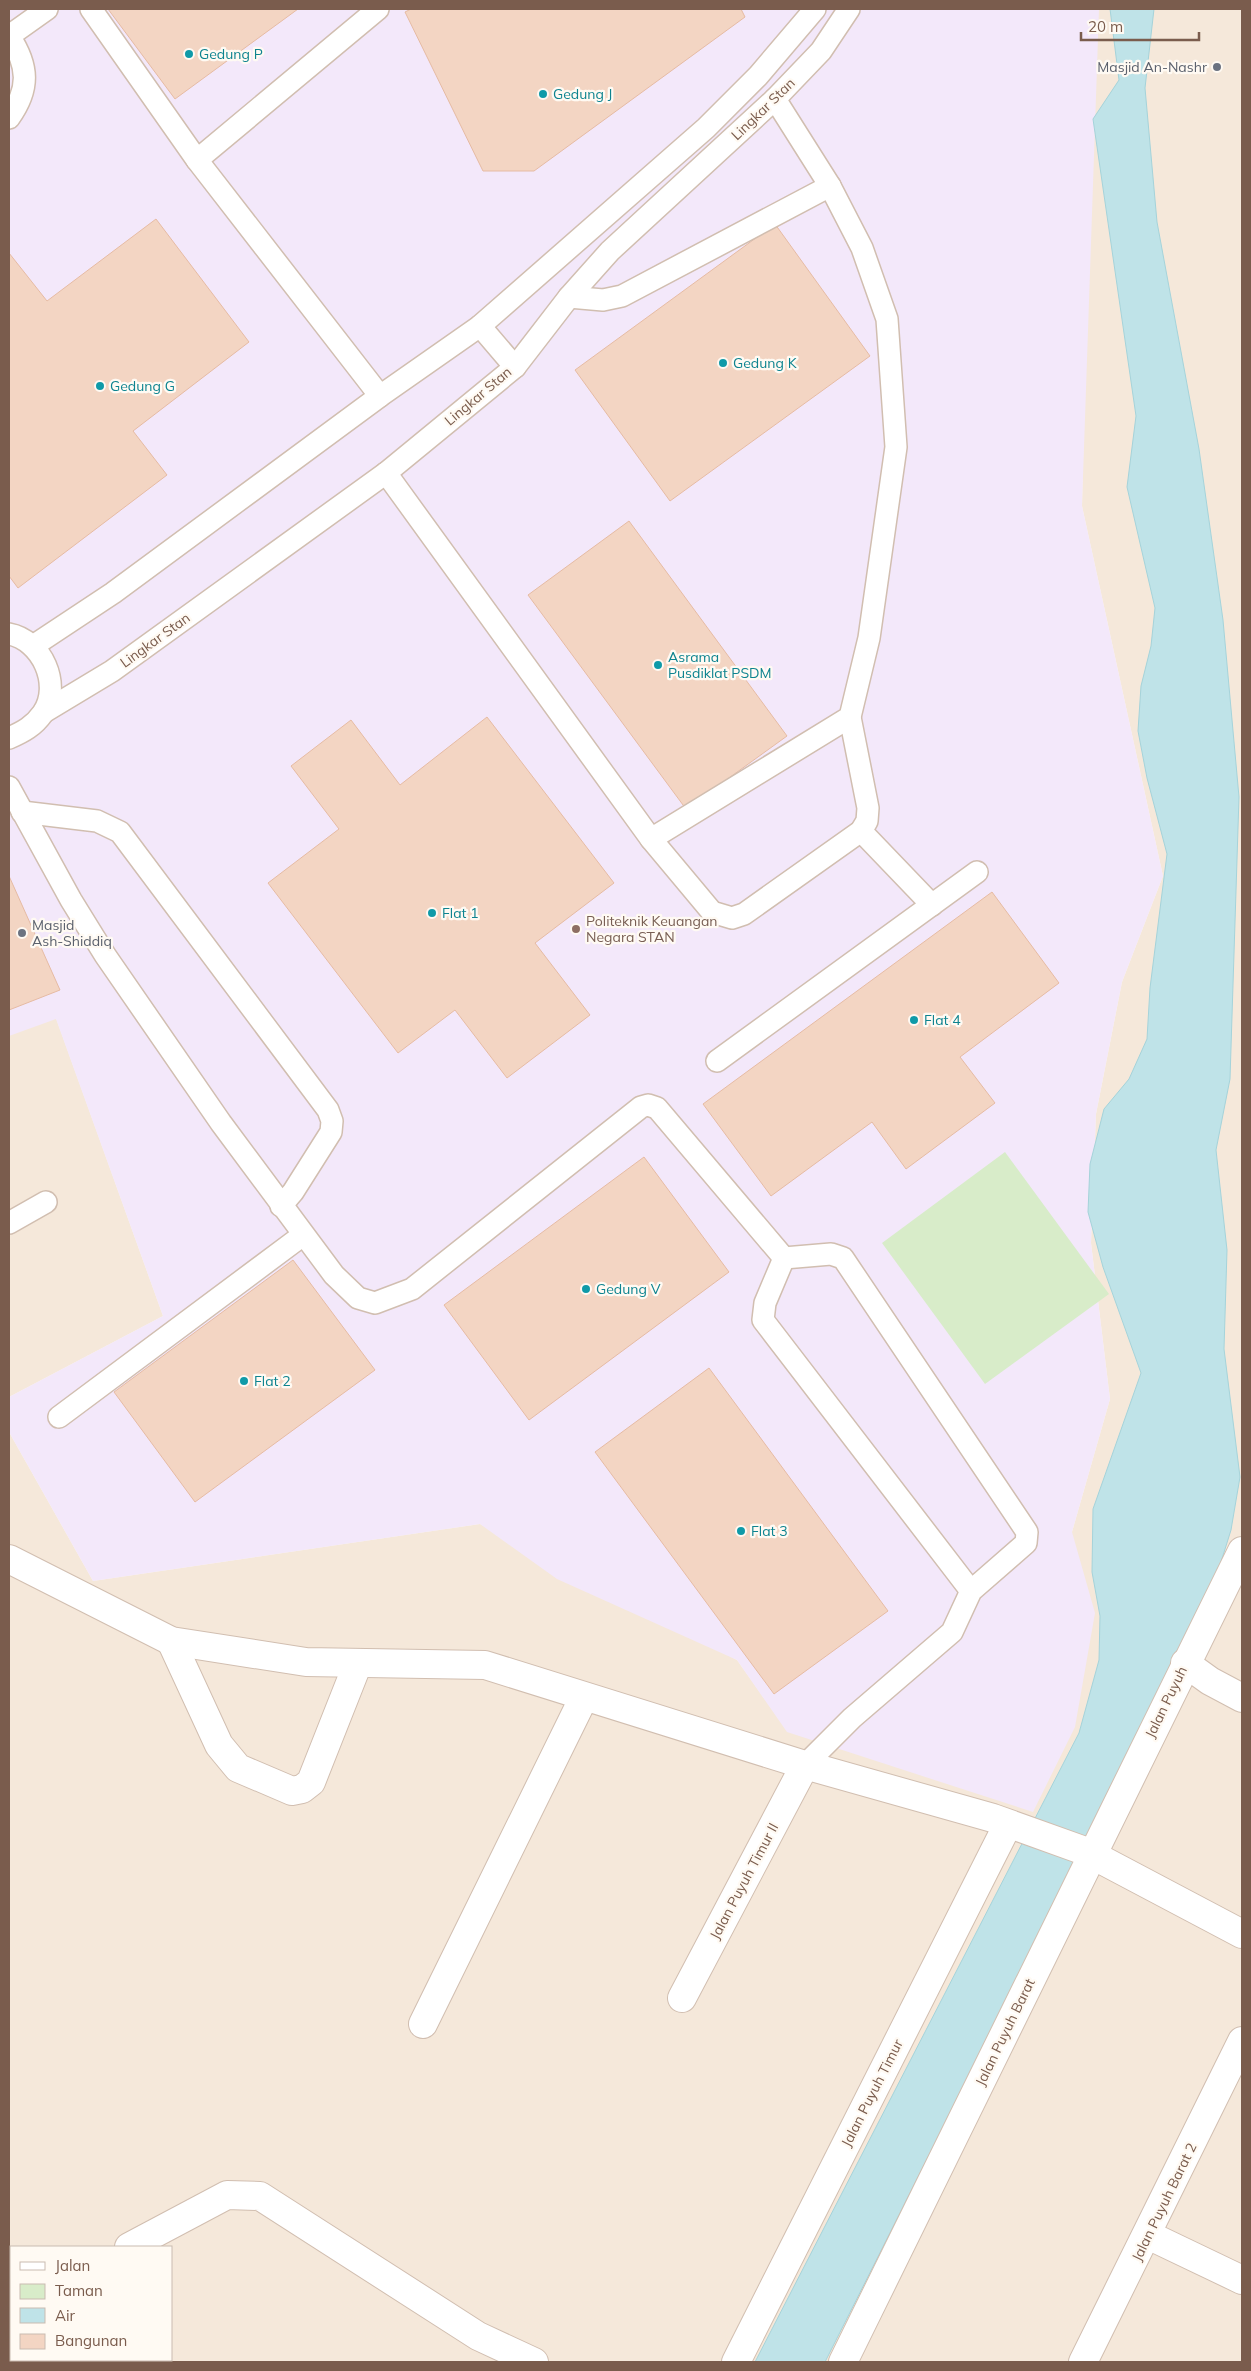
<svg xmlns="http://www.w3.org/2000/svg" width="1251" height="2371" viewBox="0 0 1251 2371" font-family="Mulish,sans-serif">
  <rect width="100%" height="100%" fill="#fdf6ec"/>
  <g fill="#f5e8da" fill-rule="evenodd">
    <path d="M1093 9H1242V2362H9V1432L93 1581 480 1524 737 1660 788 1732 1072 1532 1110 1399 1091 1243 1096 1114 1122 982 1163 876 1082 506ZM11 2247H171V2360H11Z"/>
    <path d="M56 1018 163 1316 9 1397V1035Z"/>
  </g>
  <path fill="#f3e8fa" d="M9 9H1099L1082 506 1163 876 1122 982 1096 1114 1091 1243 1110 1399 1072 1532 1095 1613 1075 1727 1033 1812 787 1732 737 1660 557 1579 480 1524 93 1581 9 1432V1397L163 1316 56 1019 9 1036Z"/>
  <path fill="#d8ecc9" d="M1005 1152 1109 1294 985 1384 882 1243Z"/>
  <path fill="#bfe3e8" stroke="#a5d3da" d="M1110 9H1154L1145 88 1157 222 1199 449 1223 620 1239 797 1230 1079 1216 1150 1227 1250 1224 1349 1240 1477 1231 1530 1210 1597 825 2362H755L1079 1733 1099 1660 1100 1616 1092 1572 1093 1509 1141 1373 1103 1267 1088 1212 1090 1164 1104 1109 1129 1079 1147 1039 1150 988 1167 854 1147 778 1138 731 1141 686 1151 646 1155 608 1127 487 1136 416 1093 119 1119 80Z"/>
  <g fill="#f3d5c3" stroke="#e6bba3">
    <path d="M108 9H298L175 99Z"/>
    <path d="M411 9H741L745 17 534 171H483L405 12Z"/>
    <path d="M156 219 249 342 133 431 167 475 18 588 9 576V253L47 301Z"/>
    <path d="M775 224 870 356 670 501 575 370Z"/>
    <path d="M629 521 787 736 686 809 528 595Z"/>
    <path d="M487 717 614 883 535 943 590 1015 507 1078 455 1010 398 1053 268 883 339 829 291 766 351 720 400 785Z"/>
    <path d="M9 876 60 990 9 1010Z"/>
    <path d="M992 892 1059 983 960 1057 995 1103 906 1169 872 1122 771 1196 703 1104Z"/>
    <path d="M644 1157 729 1272 529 1420 444 1305Z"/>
    <path d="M293 1260 375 1370 195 1502 114 1392Z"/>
    <path d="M709 1368 888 1611 774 1694 595 1452Z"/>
  </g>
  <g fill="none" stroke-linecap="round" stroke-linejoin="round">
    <g stroke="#d1beb0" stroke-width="24">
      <g id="service">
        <path d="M91 9 197 160 380 396"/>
        <path d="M9 36C29 66 30 89 9 118"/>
        <path d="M9 36 47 9"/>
        <path d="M197 160 378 9"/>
        <path d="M569 297 603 300 622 296 830 186"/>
        <path d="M480 326 515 367"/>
        <path d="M386 473 651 839 712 912 732 918 744 914 861 831 867 821 868 808 850 717"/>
        <path d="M9 634C42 640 62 685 43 713 34 726 23 732 9 738"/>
        <path d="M33 646 113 593 380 396 480 326 706 128 758 76 815 9"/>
        <path d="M44 712 112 671 386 473 515 367 569 297 610 251 775 99 821 51 849 9"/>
        <path d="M9 787 71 900 105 955 221 1123 334 1275 358 1298 375 1303 412 1289 641 1107 648 1105 657 1108 784 1258"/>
        <path d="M22 812 97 821 120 832 328 1110 332 1121 331 1132 293 1192 281 1206"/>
        <path d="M861 831 932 905"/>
        <path d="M651 839 850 717 869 638 896 447 887 319 862 248 830 186 775 99"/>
        <path d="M717 1061 977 872"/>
        <path d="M9 1223 46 1202"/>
        <path d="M784 1258 831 1254 843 1258 1027 1532 1026 1543 971 1591 952 1632 852 1718 805 1765"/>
        <path d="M784 1258 765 1303 763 1320 971 1591"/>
        <path d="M59 1417 303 1235"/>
      </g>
    </g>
    <g stroke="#d1beb0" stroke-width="30">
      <g id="minor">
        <path d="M9 1559 171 1641 306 1662 485 1665 805 1765 993 1818 1085 1851 1242 1934"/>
        <path d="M171 1641 219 1745 238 1768 292 1791 302 1789 311 1782 358 1663"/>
        <path d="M1185 1663 1210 1681 1242 1698"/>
        <path d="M682 1998 805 1765"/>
        <path d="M423 2024 584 1697"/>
        <path d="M1148 2235 1242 2280"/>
        <path d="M129 2247 227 2195 260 2196 478 2336 534 2362"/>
        <path d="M9 2339 11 2338"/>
        <path d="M736 2362 1008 1824"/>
        <path d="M843 2362 1242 1551"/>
        <path d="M1083 2362 1242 2041"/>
      </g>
    </g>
    <use href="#service" stroke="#fff" stroke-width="21"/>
    <use href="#minor" stroke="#fff" stroke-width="28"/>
  </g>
  <g fill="#0f9aa8" stroke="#fffaf3" stroke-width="2">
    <circle cx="189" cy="54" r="5"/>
    <circle cx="543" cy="94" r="5"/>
    <circle cx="723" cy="363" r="5"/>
    <circle cx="100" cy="386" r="5"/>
    <circle cx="658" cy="665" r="5"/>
    <circle cx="432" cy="913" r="5"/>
    <circle cx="914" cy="1020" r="5"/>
    <circle cx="586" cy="1289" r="5"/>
    <circle cx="244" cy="1381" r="5"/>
    <circle cx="741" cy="1531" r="5"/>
  </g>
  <g fill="#6b7280" stroke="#fffaf3" stroke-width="2">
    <circle cx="1217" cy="67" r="5"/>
    <circle cx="22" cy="933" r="5"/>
  </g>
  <circle fill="#8d6e63" stroke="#fffaf3" stroke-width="2" cx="576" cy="929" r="5"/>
  <g text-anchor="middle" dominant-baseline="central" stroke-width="4.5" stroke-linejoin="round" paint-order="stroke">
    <g font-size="14" fill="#0d838f" stroke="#fffaf3" text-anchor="start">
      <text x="199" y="54">Gedung P</text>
      <text x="553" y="94">Gedung J</text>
      <text x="733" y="363">Gedung K</text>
      <text x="110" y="386">Gedung G</text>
      <text x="668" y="657">Asrama<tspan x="668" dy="16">Pusdiklat PSDM</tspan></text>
      <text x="442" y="913">Flat 1</text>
      <text x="924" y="1020">Flat 4</text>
      <text x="596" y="1289">Gedung V</text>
      <text x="254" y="1381">Flat 2</text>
      <text x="751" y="1531">Flat 3</text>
    </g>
    <g font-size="14" fill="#5b616d" stroke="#fffaf3" text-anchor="end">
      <text x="1207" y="67">Masjid An-Nashr</text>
      <text x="32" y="925" text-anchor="start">Masjid<tspan x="32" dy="16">Ash-Shiddiq</tspan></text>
    </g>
    <g font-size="14" fill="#7a5c4d" stroke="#fffaf3">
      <text transform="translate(763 109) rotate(-44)">Lingkar Stan</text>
      <text transform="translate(478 396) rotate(-40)">Lingkar Stan</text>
      <text transform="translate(155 640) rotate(-36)">Lingkar Stan</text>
      <text transform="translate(1166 1702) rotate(-64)">Jalan Puyuh</text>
      <text transform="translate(744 1881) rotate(-62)">Jalan Puyuh Timur II</text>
      <text transform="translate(1005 2032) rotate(-64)">Jalan Puyuh Barat</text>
      <text transform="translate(872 2093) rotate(-63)">Jalan Puyuh Timur</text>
      <text transform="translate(1164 2202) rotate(-64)">Jalan Puyuh Barat 2</text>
    </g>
    <g font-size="14" fill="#785e54" stroke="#fffaf3" text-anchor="start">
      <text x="586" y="921">Politeknik Keuangan<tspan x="586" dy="16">Negara STAN</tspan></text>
    </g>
  </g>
  <rect width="1251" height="2371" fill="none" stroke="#7a5c4d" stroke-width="20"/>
  <rect x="10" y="2246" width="162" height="115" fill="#fffaf3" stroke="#cabbb1"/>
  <rect x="20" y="2262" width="25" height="8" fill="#ffffff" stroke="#cabbb1"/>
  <text x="55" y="2271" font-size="15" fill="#7a5c4d">Jalan</text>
  <rect x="20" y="2284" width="25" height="15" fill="#d8ecc9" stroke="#cabbb1"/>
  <text x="55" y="2296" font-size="15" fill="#7a5c4d">Taman</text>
  <rect x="20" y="2308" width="25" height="15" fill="#bfe3e8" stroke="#cabbb1"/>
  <text x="55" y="2321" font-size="15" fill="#7a5c4d">Air</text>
  <rect x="20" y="2334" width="25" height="15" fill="#f3d5c3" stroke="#cabbb1"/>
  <text x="55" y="2346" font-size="15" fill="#7a5c4d">Bangunan</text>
  <path d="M1081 32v8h118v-8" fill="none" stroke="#7a5c4d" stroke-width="2.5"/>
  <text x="1088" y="32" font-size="15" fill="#7a5c4d" stroke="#fffaf3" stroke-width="4" paint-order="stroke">20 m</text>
</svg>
